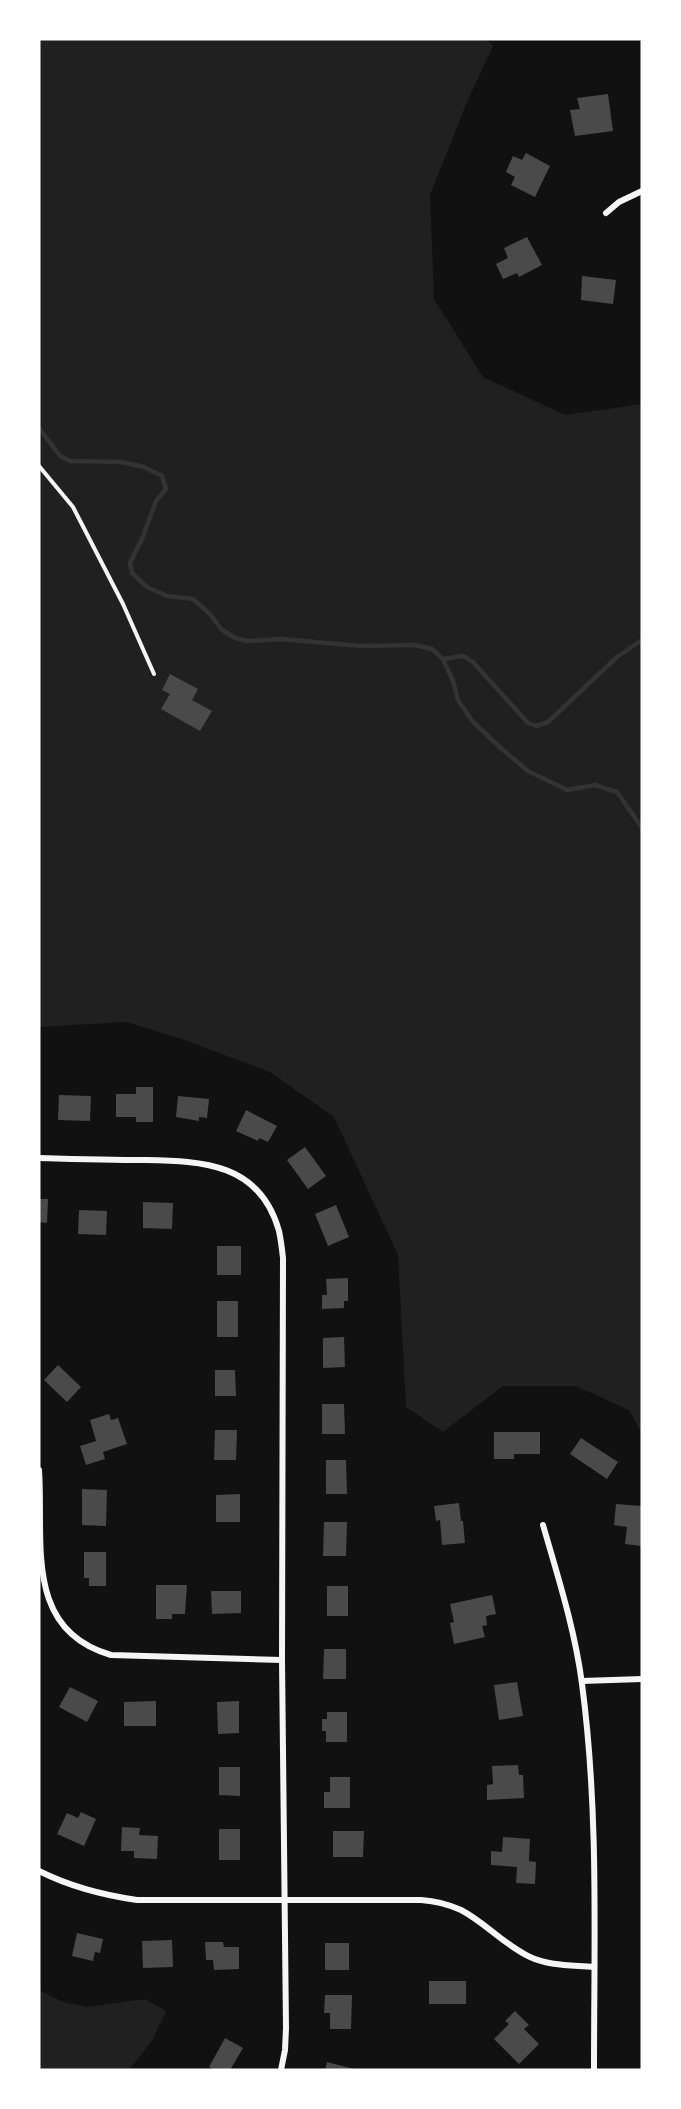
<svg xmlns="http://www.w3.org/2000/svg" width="681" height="2109" viewBox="0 0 681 2109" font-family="'Alegreya Sans',sans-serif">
  <rect width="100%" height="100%" fill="#111"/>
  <g fill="#202020">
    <path d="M39 39H486L493 46 466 104 430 195 434 299 483 377 565 415 642 404V1434L629 1410 576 1386H503L443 1432 406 1407 398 1255 334 1117 270 1072 179 1038 126 1022 39 1027Z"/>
    <path d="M39 1990 63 2002 87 2007 145 1999 166 2011 152 2041 129 2070H44L39 2068Z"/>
  </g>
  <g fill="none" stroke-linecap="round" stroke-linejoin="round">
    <g stroke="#333" stroke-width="4.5">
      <path d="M39 428 60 456 70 461 121 462 144 467 162 476 166 489 156 501 142 539 130 563 132 573 147 587 167 596 193 599 210 614 221 629 235 638 248 641 281 639 361 646 414 645 432 649 443 659 453 681 458 700 473 722 502 749 528 771 567 790 595 785 617 792 642 828"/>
      <path d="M443 659 463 656 473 662 528 723 536 726 548 722 617 657 642 640"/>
    </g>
  </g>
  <g fill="#4a4a4a">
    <path d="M608 94 613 131 575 136 570 110 580 109 577 98Z"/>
    <path d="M526 153 550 166 535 197 511 185 515 177 506 172 513 156 522 160Z"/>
    <path d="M527 237 542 265 519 277 517 273 503 279 496 264 508 258 504 248Z"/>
    <path d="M582 276 616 280 613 304 581 300Z"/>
    <path d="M170 674 198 689 192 700 212 711 200 731 161 709 170 694 162 690Z"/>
    <path d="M136 1087H153V1122H136V1117H116V1094H136Z"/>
    <path d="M59 1095 91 1096 90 1121 58 1120Z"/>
    <path d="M178 1096 209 1099 207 1118 199 1117V1121L176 1117Z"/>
    <path d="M246 1110 277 1126 268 1142 259 1138 258 1141 236 1131Z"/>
    <path d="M305 1147 326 1176 308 1189 287 1160Z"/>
    <path d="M39 1199H48L47 1223 39 1222Z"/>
    <path d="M143 1202 173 1203 172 1229 143 1228Z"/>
    <path d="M336 1205 349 1237 328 1246 315 1214Z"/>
    <path d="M79 1210 107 1211 106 1235 78 1234Z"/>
    <rect x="217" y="1246" width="24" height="29"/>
    <path d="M348 1278V1301H344V1308L322 1309V1295H327L326 1279Z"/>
    <rect x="217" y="1301" width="21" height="36"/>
    <path d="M344 1337 345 1367 323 1368V1338Z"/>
    <path d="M58 1365 81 1387 67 1402 44 1380Z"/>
    <path d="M215 1370H235L236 1396H215Z"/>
    <path d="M322 1404H344L345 1434H322Z"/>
    <path d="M109 1414 111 1420 118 1418 127 1444 103 1452 105 1459 86 1465 80 1446 96 1441 90 1420Z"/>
    <path d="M215 1430H237L236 1460H214Z"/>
    <path d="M494 1432H540V1454H514V1459H494Z"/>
    <path d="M581 1438 618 1462 607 1479 570 1454Z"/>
    <path d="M326 1460H346L347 1494H326Z"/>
    <path d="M82 1489 107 1490 106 1526 82 1525Z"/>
    <path d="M240 1494V1522H216V1495Z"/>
    <path d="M459 1503 461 1521H463L465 1543 442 1545 440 1520 436 1521 434 1506Z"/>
    <path d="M616 1504 642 1506V1546L625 1544 627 1527 614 1525Z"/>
    <path d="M324 1522H347L346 1556H323Z"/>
    <path d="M84 1552H106V1586H89V1578H84Z"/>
    <path d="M156 1585H187L185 1614H172V1619H156Z"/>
    <rect x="327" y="1586" width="21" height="30"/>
    <path d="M211 1591H241V1613L212 1614Z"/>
    <path d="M492 1595 496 1614 486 1616 487 1625 482 1626 485 1637 454 1644 450 1623 454 1622 450 1604Z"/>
    <path d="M324 1649H346V1679H323Z"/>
    <path d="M517 1682 523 1716 499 1720 494 1685Z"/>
    <path d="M70 1687 98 1701 87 1722 59 1707Z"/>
    <path d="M156 1701V1726H124V1702Z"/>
    <path d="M239 1701V1733L218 1734 217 1702Z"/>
    <path d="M327 1712H347V1742H326V1731H322V1719H327Z"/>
    <path d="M518 1765 519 1775H523L524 1798 487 1800V1785L493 1784 492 1766Z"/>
    <path d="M219 1767H240V1796L219 1795Z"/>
    <path d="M330 1777H350V1808H324V1792H330Z"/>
    <path d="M81 1812 96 1819 84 1846 57 1834 67 1813 78 1818Z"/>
    <path d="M122 1827 140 1828 139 1835 158 1836 157 1859 134 1858V1851H121Z"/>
    <rect x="219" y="1829" width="21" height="31"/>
    <path d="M333 1831H364L363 1857H333Z"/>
    <path d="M503 1837 530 1839 529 1861 536 1862 535 1884 516 1883 517 1867 491 1865V1851L502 1852Z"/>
    <path d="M77 1933 103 1939 100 1953 95 1952 93 1961 72 1956Z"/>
    <path d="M172 1940 173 1967 143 1968 142 1941Z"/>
    <path d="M205 1942H223L224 1947H239V1969L214 1970 213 1960H206Z"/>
    <rect x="325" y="1943" width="24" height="27"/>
    <rect x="429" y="1981" width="37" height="23"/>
    <path d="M325 1995H352L351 2029H330V2013H324Z"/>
    <path d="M515 2011 529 2025 524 2029 539 2044 519 2064 494 2039 509 2024 505 2021Z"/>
    <path d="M225 2038 243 2048 230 2070H215L209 2067Z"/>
    <path d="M327 2062 354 2069V2070H325Z"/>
  </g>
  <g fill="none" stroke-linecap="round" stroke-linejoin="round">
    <path stroke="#f5f5f5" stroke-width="4" d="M39 466 73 507 123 604 154 674"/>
    <g stroke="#f5f5f5" stroke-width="6">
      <path d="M606 213 619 202 642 191"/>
      <path d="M39 1158C74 1159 110 1160 145 1160 203 1161 260 1163 279 1231 281 1240 282 1249 283 1258L282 1660 286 2028 285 2050 281 2070"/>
      <path d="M39 1470C44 1541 23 1630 111 1655L282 1660"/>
      <path d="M543 1525C558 1577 575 1630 582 1684 599 1811 594 1942 594 2070"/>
      <path d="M582 1681 642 1679"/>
      <path d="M39 1871C71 1887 102 1895 137 1900H421C435 1901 448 1904 461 1910 486 1923 504 1945 530 1957 549 1966 573 1965 594 1967"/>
    </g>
  </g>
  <rect width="681" height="2109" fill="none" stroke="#ffffff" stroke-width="81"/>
</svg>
